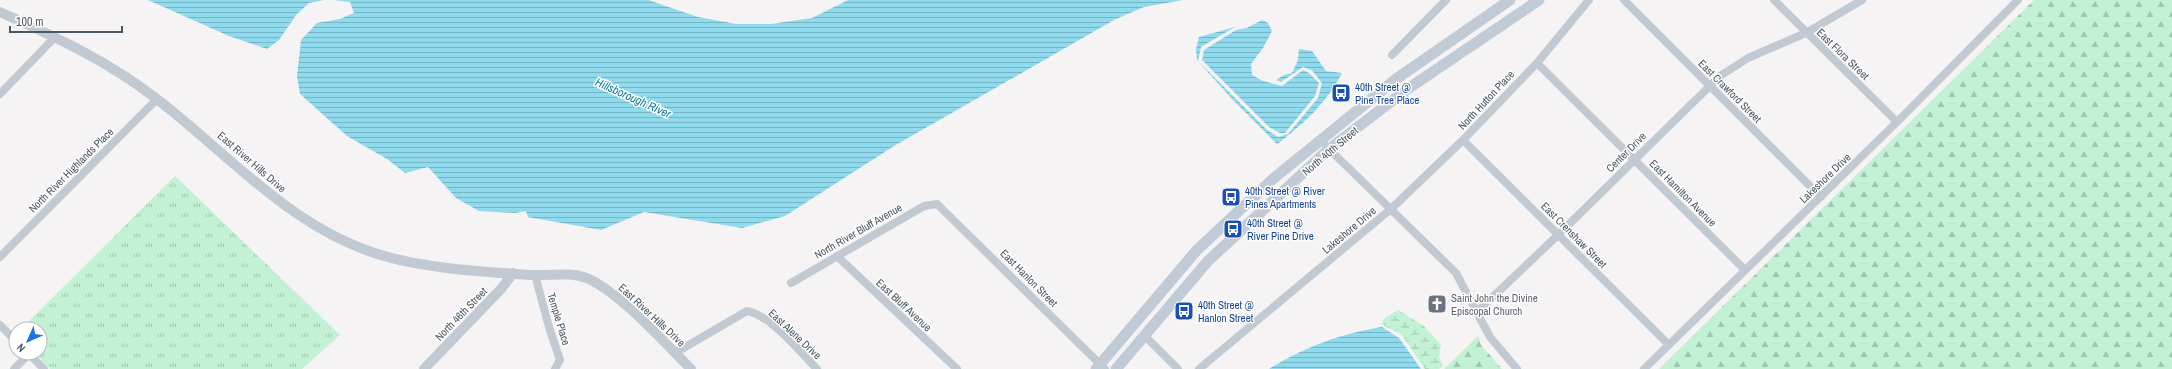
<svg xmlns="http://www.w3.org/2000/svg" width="2172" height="369" viewBox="0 0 2172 369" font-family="'Archivo Narrow',sans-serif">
  <defs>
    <pattern id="forest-firs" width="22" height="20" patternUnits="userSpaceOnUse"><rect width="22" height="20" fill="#c3f1d5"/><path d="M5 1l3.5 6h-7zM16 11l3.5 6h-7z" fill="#a0c6b0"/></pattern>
    <pattern id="wetland-marsh" width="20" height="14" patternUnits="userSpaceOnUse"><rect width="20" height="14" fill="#c3f1d5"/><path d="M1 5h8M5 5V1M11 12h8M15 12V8" fill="none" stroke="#a0c6b0"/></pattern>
    <pattern id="park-tufts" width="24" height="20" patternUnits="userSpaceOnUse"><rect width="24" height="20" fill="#c3f1d5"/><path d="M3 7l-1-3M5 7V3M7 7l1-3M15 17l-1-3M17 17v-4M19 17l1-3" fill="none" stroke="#a0c6b0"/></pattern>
    <pattern id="water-rules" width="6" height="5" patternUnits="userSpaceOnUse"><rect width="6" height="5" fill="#90daee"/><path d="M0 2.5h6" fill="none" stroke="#78b4c4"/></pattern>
  </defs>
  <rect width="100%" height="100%" fill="#f5f3f3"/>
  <g fill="url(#forest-firs)">
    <path d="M2034 0H2172V369H1659Z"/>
    <path d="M1478 336 1481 345 1502 369H1444Z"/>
  </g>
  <path fill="url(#wetland-marsh)" d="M1398 310 1424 326 1441 345 1439 358 1443 365 1439 369H1425L1402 335 1381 324 1385 318Z"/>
  <path fill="url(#park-tufts)" d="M175 176 340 335 302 369H50L35 353H40V329H21Z"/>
  <g fill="url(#water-rules)">
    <path d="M148 0H324L309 3 296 15 279 40 267 49 229 36Z"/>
    <path d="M333 0H648L698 17 736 24H771L812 18 848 0H1183L1144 7 1114 20 894 146 785 216 742 228 644 212 601 230 528 217 526 211 515 213 479 211 456 198 428 167 405 173 387 159 347 136 300 94 297 76 301 40 317 23 340 19 354 13 350 2Z"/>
    <path d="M1262 20 1268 23 1272 31 1263 48 1251 64 1252 75 1263 81 1282 86 1303 70 1309 73 1319 83 1315 96 1285 133H1280L1269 127 1202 60 1204 50 1236 30 1247 28Z"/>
    <path d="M1235 27 1201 47 1198 61 1266 129 1278 137 1288 134 1318 98 1322 83 1312 70 1303 67 1281 82 1276 80 1284 75 1292 73 1298 60 1299 49 1312 51 1326 71 1342 73C1328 101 1303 125 1277 144L1232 99 1197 60 1196 49 1199 37Z"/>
    <path d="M1382 327 1399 338 1421 369H1269C1302 348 1343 333 1382 327Z"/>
  </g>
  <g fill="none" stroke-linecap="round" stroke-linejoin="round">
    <g stroke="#c1cad2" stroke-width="8">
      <path d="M1624 0 1821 197"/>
      <path d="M1774 0 1897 122"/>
      <path d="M1392 55 1446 0"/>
      <path d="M1537 63 1745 270"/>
      <path d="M0 94 55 37"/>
      <path d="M1463 140 1669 345"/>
      <path d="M1326 146 1456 273 1490 337 1517 369"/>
      <path d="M837 256 957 369"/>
      <path d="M0 257 157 99"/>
      <path d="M535 275 549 327 560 360 555 369"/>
      <path d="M791 283 924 206 937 204 1105 369"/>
      <path d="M1478 311 1558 235 1720 76 1748 58 1806 33 1862 0"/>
      <path d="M0 325 16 341"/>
      <path d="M1144 335 1178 369"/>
      <path d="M28 353 44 369"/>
      <path d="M675 353 747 311C772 316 799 351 817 369"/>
      <path d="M14 369 29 354"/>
      <path d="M1199 369 1392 208 1463 140 1537 63 1589 0"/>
      <path d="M1644 369 1897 122 2018 0"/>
    </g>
    <g stroke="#c1cad2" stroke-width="10">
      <path d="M0 12C56 37 110 62 158 100 226 152 284 220 366 250 413 268 483 272 533 275 552 276 570 271 589 279 621 294 665 343 691 369"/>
      <path d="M424 369 501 289 513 273"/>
    </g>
    <g stroke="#c1cbd6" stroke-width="11">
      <path d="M1096 369 1197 250 1274 178 1396 79 1510 0"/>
      <path d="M1116 369 1208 261 1329 149 1409 88 1539 0"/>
    </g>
  </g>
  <defs>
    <g id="bus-square" transform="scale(1)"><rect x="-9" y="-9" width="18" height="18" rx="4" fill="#1a4fb4" stroke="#fff"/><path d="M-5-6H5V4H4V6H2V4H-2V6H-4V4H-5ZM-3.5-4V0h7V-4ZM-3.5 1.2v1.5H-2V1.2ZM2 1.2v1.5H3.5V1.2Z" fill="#fff"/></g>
    <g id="church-square" transform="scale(1)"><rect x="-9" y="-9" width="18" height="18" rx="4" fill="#6b7280" stroke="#fff"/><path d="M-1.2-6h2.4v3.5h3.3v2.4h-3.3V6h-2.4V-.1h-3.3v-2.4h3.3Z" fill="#fff"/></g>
  </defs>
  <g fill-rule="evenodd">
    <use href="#bus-square" x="1341" y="93"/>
    <use href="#bus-square" x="1231" y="197"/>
    <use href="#bus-square" x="1233" y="229"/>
    <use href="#church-square" x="1437" y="304"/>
    <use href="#bus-square" x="1184" y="311"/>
  </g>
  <g text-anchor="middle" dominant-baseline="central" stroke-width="3" stroke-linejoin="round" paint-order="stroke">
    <g font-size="11" fill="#4a5661" stroke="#fff">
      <text transform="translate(1843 54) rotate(44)">East Flora Street</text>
      <text transform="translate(1730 91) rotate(45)">East Crawford Street</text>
      <text transform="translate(1486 100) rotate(-47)">North Hutton Place</text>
      <text transform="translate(1330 151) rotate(-40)">North 40th Street</text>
      <text transform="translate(1626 152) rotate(-45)">Center Drive</text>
      <text transform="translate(252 162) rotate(41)">East River Hills Drive</text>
      <text transform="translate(71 170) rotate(-45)">North River Highlands Place</text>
      <text transform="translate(1825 178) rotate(-44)">Lakeshore Drive</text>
      <text transform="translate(1683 193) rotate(45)">East Hamilton Avenue</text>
      <text transform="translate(1349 230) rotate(-40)">Lakeshore Drive</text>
      <text transform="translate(858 231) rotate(-30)">North River Bluff Avenue</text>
      <text transform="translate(1574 235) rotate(45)">East Crenshaw Street</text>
      <text transform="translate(1029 278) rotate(45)">East Hanlon Street</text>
      <text transform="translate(904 305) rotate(43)">East Bluff Avenue</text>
      <text transform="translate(461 314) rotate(-46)">North 46th Street</text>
      <text transform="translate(652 315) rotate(43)">East River Hills Drive</text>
      <text transform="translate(559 319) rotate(73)">Temple Place</text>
      <text transform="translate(795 334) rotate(43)">East Alene Drive</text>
    </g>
    <g font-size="11" fill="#164399" stroke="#fff" text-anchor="start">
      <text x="1355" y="87">40th Street @<tspan x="1355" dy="13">Pine Tree Place</tspan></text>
      <text x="1245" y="191">40th Street @ River<tspan x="1245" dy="13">Pines Apartments</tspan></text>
      <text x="1247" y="223">40th Street @<tspan x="1247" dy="13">River Pine Drive</tspan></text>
      <text x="1198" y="305">40th Street @<tspan x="1198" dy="13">Hanlon Street</tspan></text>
    </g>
    <g font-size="11" fill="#5b616d" stroke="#fff" text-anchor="start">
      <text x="1451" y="298">Saint John the Divine<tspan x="1451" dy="13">Episcopal Church</tspan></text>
    </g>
    <g font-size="12" font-style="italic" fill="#0c7c9b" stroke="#fff">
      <text transform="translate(633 98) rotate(24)">Hillsborough River</text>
    </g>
  </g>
  <g transform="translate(28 341) rotate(225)"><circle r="19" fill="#ffffff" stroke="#b7bbc0"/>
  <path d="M0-3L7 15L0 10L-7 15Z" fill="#1a73e8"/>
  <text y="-6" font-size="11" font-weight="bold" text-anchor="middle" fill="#4a5661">N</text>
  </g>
  <path d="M10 26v6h112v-6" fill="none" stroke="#4a5661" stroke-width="2"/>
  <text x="16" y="26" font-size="12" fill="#4a5661" stroke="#ffffff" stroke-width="3" paint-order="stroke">100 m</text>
</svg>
